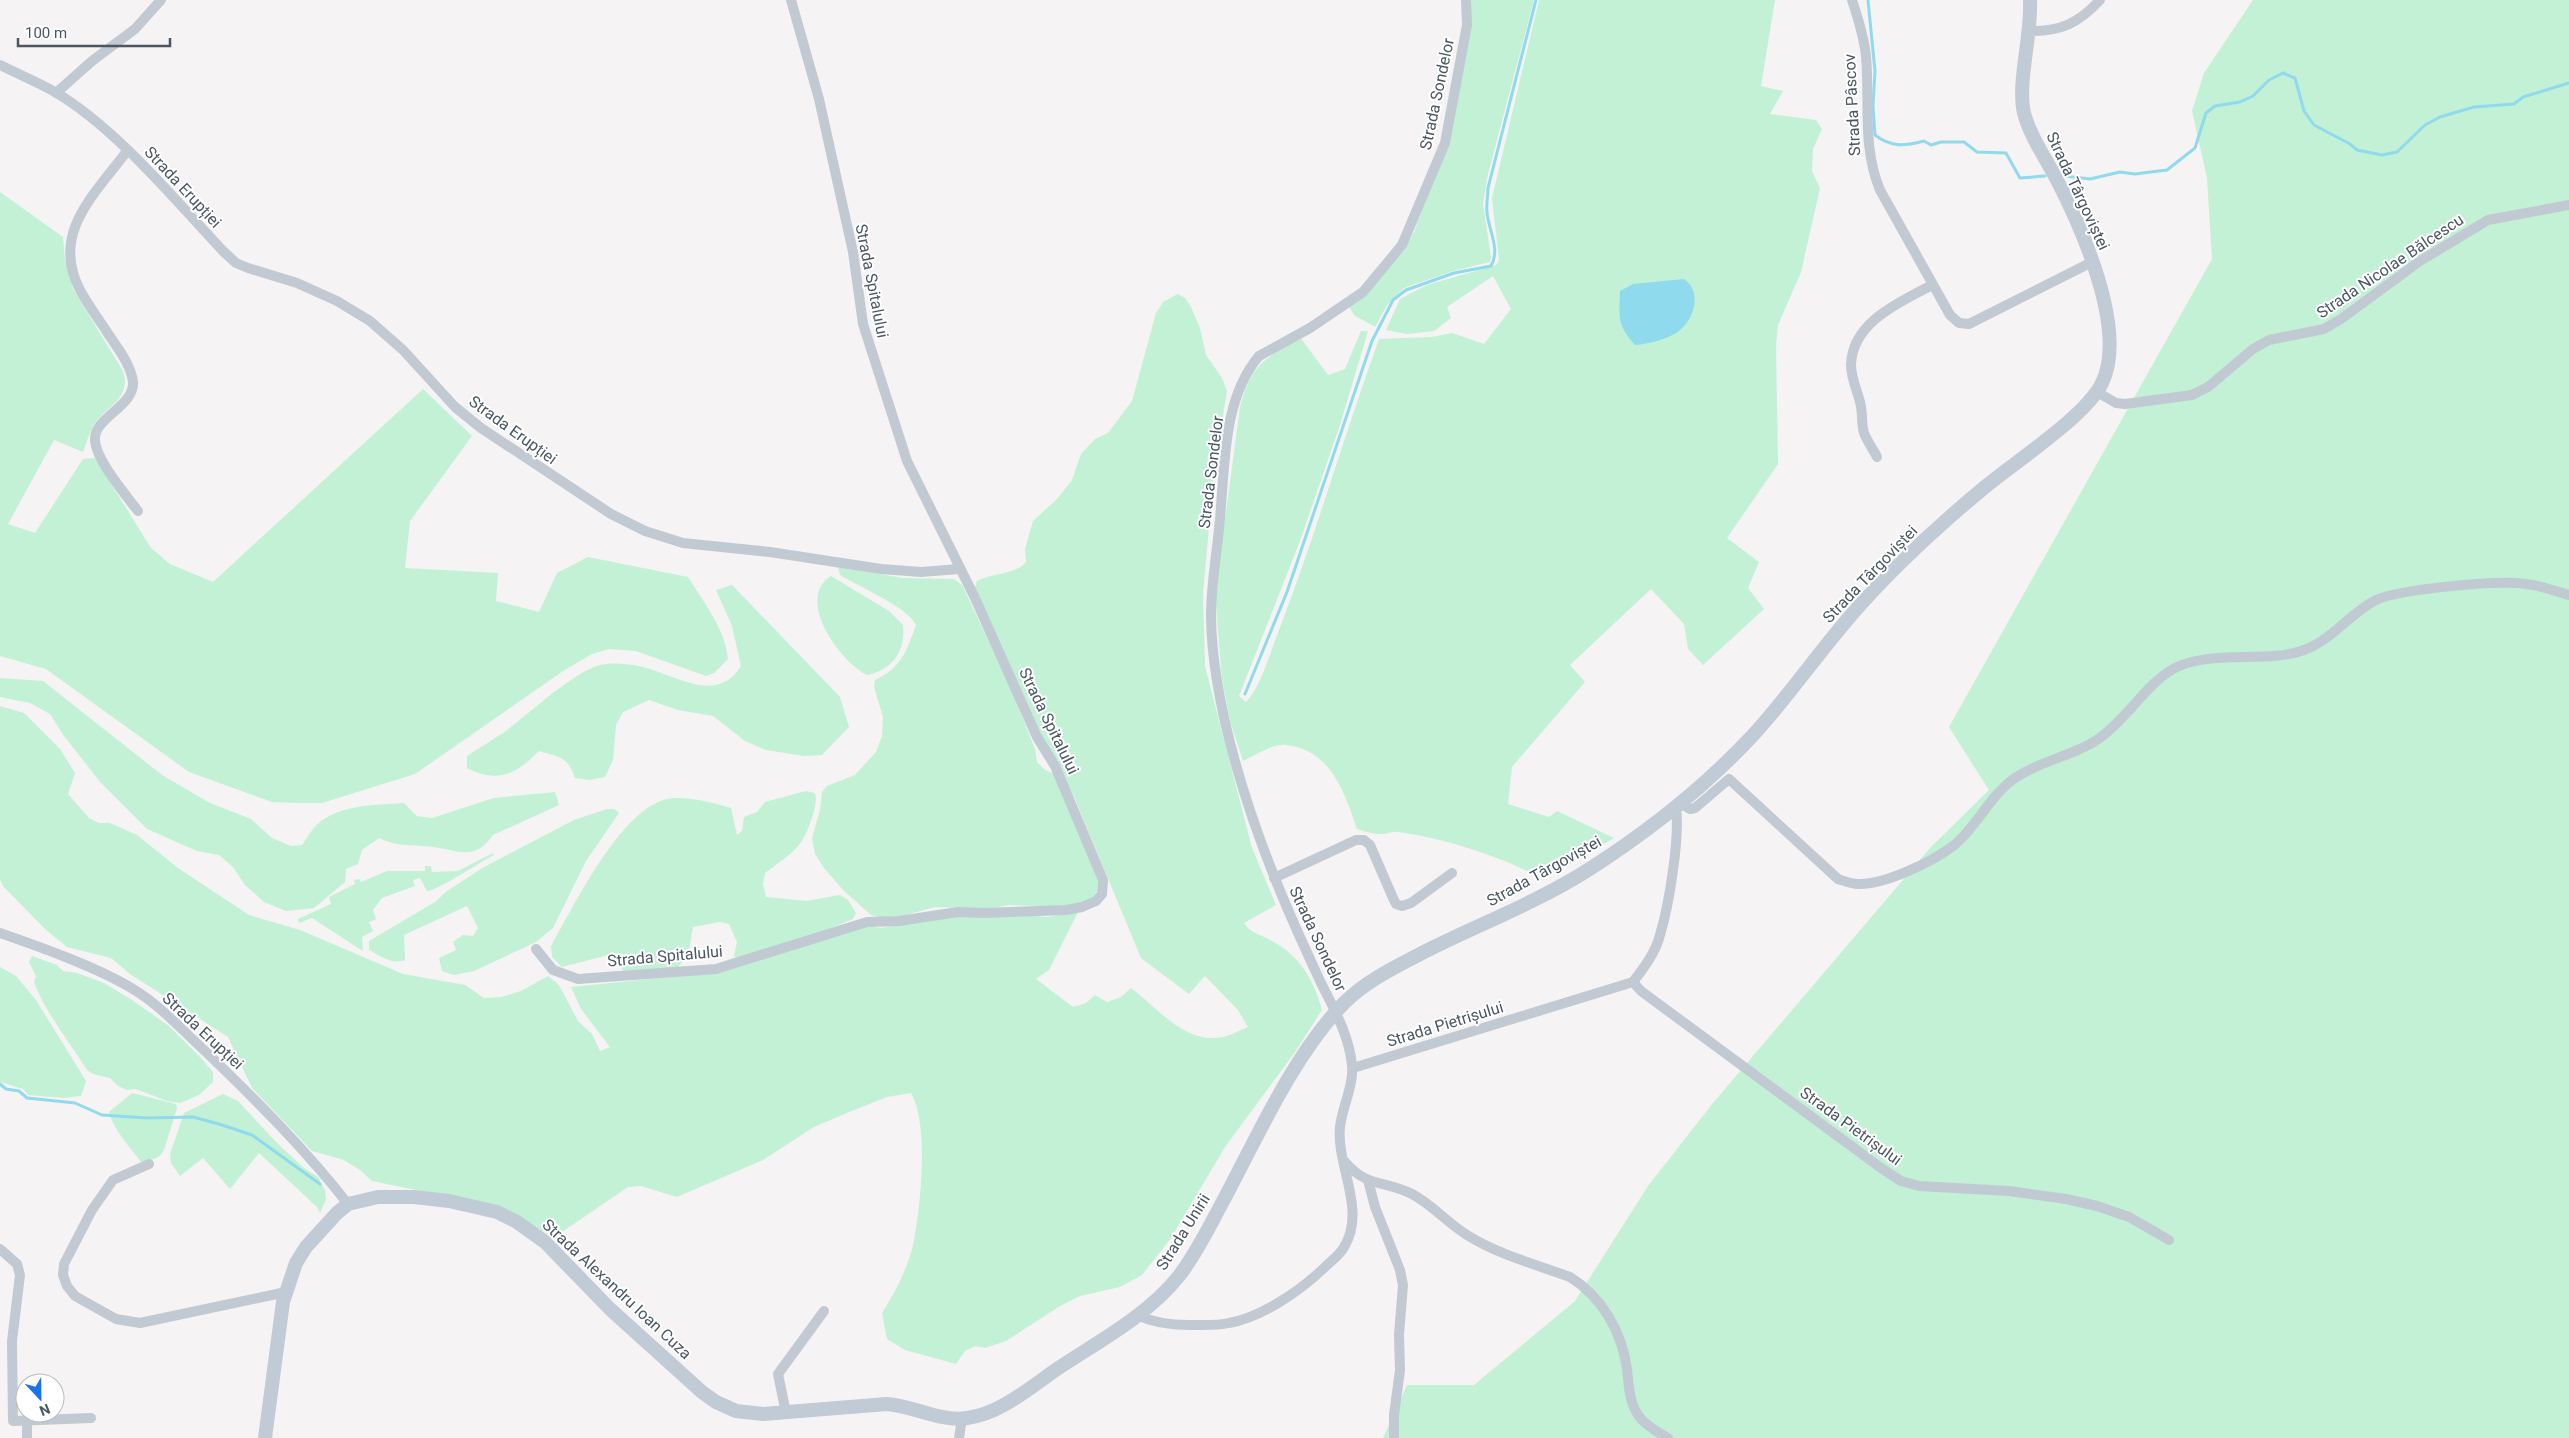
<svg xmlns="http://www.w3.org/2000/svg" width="2569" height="1438" viewBox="0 0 2569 1438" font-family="Roboto,sans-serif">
  <rect width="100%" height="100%" fill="#f5f3f3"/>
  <g fill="#c3f1d5">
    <path d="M1468 0H1534L1488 174 1483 204 1491 257 1490 262 1453 271 1404 288 1387 305 1375 327 1354 315 1348 305 1366 292 1404 251 1414 232 1445 148Z"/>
    <path d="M1539 0H1775L1761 86 1783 91 1770 114 1816 120 1822 129 1813 149 1812 171 1820 188 1801 272 1778 325 1776 346 1778 464 1727 538 1759 562 1748 588 1764 609 1703 665 1688 649 1684 624 1651 589 1570 665 1585 682 1512 767 1508 804 1549 817 1557 811 1614 838 1543 880C1508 858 1440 837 1398 832 1393 831 1388 834 1383 834 1374 834 1365 832 1357 829 1345 793 1330 749 1286 745 1273 743 1255 756 1243 761L1230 721 1222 679 1215 595 1240 407C1251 364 1265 359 1300 337L1328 375 1345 369 1361 331H1368L1340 425 1300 541 1239 696 1246 702C1261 687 1271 650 1279 630 1316 534 1344 436 1379 339L1432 337 1452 333 1484 344 1511 309 1493 276 1447 307 1451 318 1434 331 1407 334 1386 330 1400 299 1427 285 1496 265 1499 260 1492 198Z"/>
    <path d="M2253 0H2569V1438H1383L1407 1385H1474L1575 1301 1648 1186 1713 1103 1931 847 1989 790 1949 727 2212 259 2207 178 2192 111 2204 73Z"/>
    <path d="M0 192 63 237 65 260 73 289 123 371C132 400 106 405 93 426 89 434 86 444 83 452L54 440 8 524 35 533 83 459 95 458 151 548 170 564 213 582 423 389 472 436 410 521 405 568 498 573 496 601 539 612 557 573 588 557 688 577C704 603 725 628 728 659L714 673 706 676 636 651 609 649 592 654 563 671 415 774 322 803H296L272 802 189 772 46 669 0 656Z"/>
    <path d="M1178 294 1185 298 1191 307 1200 328 1206 355 1222 378 1227 391 1214 470 1203 594 1205 666 1252 848 1276 905 1244 923C1251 934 1261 934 1272 941 1300 956 1314 980 1322 1010L1295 1052 1225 1147 1171 1238 1142 1275 1120 1287 1080 1296 1060 1306 1006 1341 985 1348 975 1346 965 1351 956 1364 905 1350 887 1339 882 1313C896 1291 909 1266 914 1240 921 1204 929 1124 911 1093L887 1097 849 1112 814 1127 763 1160 677 1197 641 1186 628 1187 562 1232 551 1236 500 1207 372 1181 360 1170 344 1160 312 1151 252 1088 228 1037 130 974 111 958 67 947 45 929 3 886 0 879V706L24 713 60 749 75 773 68 794 89 818 99 823H110L137 835 178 868 249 915 300 930 403 974 465 985 484 998 501 997 521 991 548 976 559 985 578 1021 592 1034 600 1051 610 1047 581 1009 571 987 719 972 870 926 882 928 929 917 1012 914 1047 917 1075 912 1077 914 1049 970 1036 979 1073 1007 1086 1003 1095 995 1107 1002 1121 997 1131 988C1158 1008 1185 1045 1223 1037 1232 1035 1240 1030 1248 1027L1238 1010 1205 976 1189 994 1141 958 1075 799 1041 735 975 587 977 581C992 573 1015 575 1026 562L1025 549 1033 521 1057 499 1072 480 1081 454 1095 439 1108 433 1132 401 1156 313 1163 302Z"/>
    <path d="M838 567 903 578 954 579 962 585 1008 682 1035 749 1037 762 1045 770 1053 773 1057 780 1079 835 1093 864 1098 882 1097 891 1092 898 1071 907 1009 905 988 909 935 907 902 916 882 918 871 915 843 890 824 868 815 854 812 838 820 810 822 792 827 786 855 775 876 752 882 736 883 717 874 687 875 680C902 667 906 652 916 625 909 608 858 586 840 575Z"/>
    <path d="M831 576 889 611 903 625C906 651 892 670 867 675 841 663 794 599 831 576Z"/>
    <path d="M732 585 840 697 849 727 822 755 804 756 766 750 745 741 713 716 678 710 649 700 623 712 616 725 613 760 605 777 590 780 575 778C568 757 560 757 539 751 516 774 499 784 467 768V756C479 748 491 741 503 733 526 717 581 664 607 664 617 663 628 664 638 666 672 672 716 707 741 666L732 626 716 590Z"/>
    <path d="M0 678 43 681 162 775 210 803 251 819 272 838 291 846 302 845C306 840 309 834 313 829 334 804 375 805 404 803L417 816 432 818 494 798 555 792 559 805 493 835C474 862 459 850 433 847 410 844 402 848 379 838L362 850 358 864 346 869 345 882 314 908 286 911 264 902 245 885 233 867 219 855 197 851 147 829 101 783 64 736 50 714 30 703 0 697Z"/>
    <path d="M806 791 815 793C819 804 807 836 799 845 790 856 776 864 765 873L763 884 766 897 807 901 840 895 848 900 856 913 853 919 812 936 738 959 734 956 737 942 729 924 720 922 693 927 689 951 678 968 623 971 616 953 562 967 552 957 551 946C574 906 620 810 667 799 685 795 714 803 731 808L737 835 742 831 744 817 757 812 765 802Z"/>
    <path d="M607 809H614L619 813 586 861 553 928 536 942 474 971 454 975 442 971 439 958 456 950 453 942 463 935 473 936 478 928 467 906 404 935 405 960C392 965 380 956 369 950V941L435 902 447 891 484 867 574 820Z"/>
    <path d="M493 853 494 855C482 861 435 892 427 891L420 878 413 880 415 886 382 898 373 910 376 919 369 922 373 931 362 937 363 951 312 918 299 923 298 919 331 904 329 897 355 884 354 880 359 879 361 882 387 871H425V866H431L432 872 458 871Z"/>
    <path d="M32 956 57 965 63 971 77 973 104 983 132 1000 169 1026 198 1055 213 1072V1082L199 1095 180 1103 167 1101 136 1089 127 1090 118 1086 110 1078 93 1074 87 1070C69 1041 46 1014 34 982L36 976 29 962Z"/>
    <path d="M0 967 16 976 36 1000 86 1081 81 1096 63 1098 28 1095 23 1089 0 1082Z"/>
    <path d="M132 1093 176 1104 177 1108 164 1150C160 1159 150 1160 141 1162 130 1147 114 1131 109 1112Z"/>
    <path d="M223 1094 238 1101 276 1142 304 1168 318 1177 325 1190 326 1199 320 1213 317 1207 259 1153 230 1189 203 1158 180 1176 171 1163 170 1154 184 1113Z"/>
  </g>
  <path fill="#90daee" d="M1684 279C1702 291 1695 318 1680 330 1670 339 1648 344 1635 345 1617 325 1619 317 1620 291L1633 284Z"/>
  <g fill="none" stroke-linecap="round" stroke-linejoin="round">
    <g stroke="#90daee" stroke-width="3">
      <path d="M1868 0 1875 71 1873 106 1875 135C1892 148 1905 146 1924 141L1931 145 1941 142H1964L1977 152 2006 153 2020 178 2045 176"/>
      <path d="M2065 176 2090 179 2120 172 2135 174 2167 170 2195 148 2206 113 2215 106 2240 102 2253 96 2269 80 2283 73 2295 78 2304 111 2314 125 2350 144 2357 150 2382 155 2397 152 2425 125 2440 117 2474 107 2514 104 2523 97 2569 83"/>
      <path d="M1245 694 1287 592 1372 341 1393 300 1406 290 1454 273 1491 266C1501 249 1488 229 1487 212 1486 204 1488 196 1488 188L1536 0"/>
      <path d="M0 1084 6 1089 19 1091 27 1098 75 1103 102 1115 147 1118 193 1117 219 1124 252 1135 320 1184"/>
    </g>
    <g stroke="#c1cad2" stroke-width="10">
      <path d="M1852 0C1858 18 1864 38 1866 56 1870 102 1862 147 1880 190L1950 315 1959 323 1969 324 2092 262"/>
      <path d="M2029 31C2060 32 2079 23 2100 0"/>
      <path d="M0 65C18 74 37 82 55 92 116 128 175 200 224 252L236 263 248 268 297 283 337 301 370 321 403 350 455 407 481 428 611 514 645 531 683 543 770 552 881 569 921 572 959 569"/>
      <path d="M56 93 92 61 135 29 161 0"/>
      <path d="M127 151C95 194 50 233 80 290 88 305 98 318 107 332 116 346 131 364 133 382 135 406 93 418 95 440 96 460 125 494 138 511"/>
      <path d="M2097 392 2116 403 2125 404 2192 395 2208 387 2253 349 2269 340 2324 329 2341 319 2420 261 2488 220 2569 205"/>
      <path d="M1877 457C1873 449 1867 441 1864 433 1861 423 1863 412 1860 402 1857 390 1851 378 1851 365 1852 322 1900 302 1932 285"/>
      <path d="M1682 804 1690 809 1695 808 1729 779 1838 879C1844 881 1851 884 1858 884 1884 885 1932 862 1953 846 1977 827 1989 796 2015 778 2041 760 2075 756 2101 737 2126 719 2148 683 2173 669 2209 649 2267 664 2304 650 2332 640 2350 613 2376 600 2400 589 2497 580 2525 584 2539 585 2555 591 2569 595"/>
      <path d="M1274 878 1356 840H1364L1370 845 1393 898 1396 904 1402 906 1411 903 1452 873"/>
      <path d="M0 933C40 947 97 967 133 989 160 1005 182 1030 205 1051 255 1099 305 1149 348 1204"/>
      <path d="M536 949 553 970 578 979 716 969 867 922 899 921 958 912 984 913 1066 910 1082 907 1096 901 1102 894 1103 880 1055 766 1037 737 975 598 907 461 863 324 853 252 819 99 791 0"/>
      <path d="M1633 982 1641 991 1881 1168 1901 1181 1919 1186 2009 1191 2066 1199 2097 1206 2129 1217 2169 1240"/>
      <path d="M1353 1068 1633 982C1643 969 1656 952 1660 935 1669 905 1680 838 1676 808"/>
      <path d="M1345 1162C1367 1188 1385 1180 1412 1194 1433 1205 1447 1223 1467 1235 1499 1255 1535 1264 1570 1277 1602 1297 1622 1332 1627 1369 1629 1387 1629 1406 1642 1420 1649 1427 1659 1433 1668 1438"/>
      <path d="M149 1164 113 1180 92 1210 64 1264 63 1275 67 1286 75 1296 116 1319 140 1323 286 1292"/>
      <path d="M1368 1180 1375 1207 1400 1270 1403 1285 1399 1335 1400 1370 1394 1415V1438"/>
      <path d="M0 1249 17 1264 20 1275 12 1341 13 1421 91 1418"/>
      <path d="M1137 1315C1154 1323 1170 1325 1188 1325 1201 1325 1216 1326 1229 1323 1262 1317 1300 1291 1324 1268 1330 1262 1340 1255 1344 1247 1367 1210 1336 1165 1340 1127 1342 1107 1354 1086 1352 1065 1349 1035 1334 1009 1321 983 1308 955 1295 927 1283 898 1249 817 1212 705 1211 616 1211 579 1219 543 1221 506 1225 456 1225 396 1259 356L1310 328 1363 292 1402 245 1445 143 1467 25 1466 0"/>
      <path d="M786 1413 778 1374 824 1311"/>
      <path d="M27 1421V1438"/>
      <path d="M959 1438 962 1419"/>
    </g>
    <path stroke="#c1cbd6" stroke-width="14" d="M265 1438 283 1302 296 1263 306 1247 337 1213 348 1204 378 1197H414L449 1201 497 1212 517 1222 545 1242 610 1309 702 1392 716 1402 736 1411 763 1414 887 1404C914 1406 940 1422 967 1418 1000 1414 1031 1387 1057 1369 1099 1341 1147 1316 1179 1276 1196 1254 1208 1229 1221 1205 1256 1140 1293 1055 1344 1003 1366 981 1395 967 1422 953 1477 925 1536 903 1588 870 1649 831 1706 786 1755 733 1792 692 1823 646 1860 605 1896 565 1937 527 1979 492 2010 465 2086 417 2102 383 2128 330 2081 226 2056 178 2045 157 2030 136 2024 113 2017 82 2032 35 2030 0"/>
  </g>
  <g text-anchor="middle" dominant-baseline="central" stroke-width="4" stroke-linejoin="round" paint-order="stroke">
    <g font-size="16" fill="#4a5661" stroke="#fff">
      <text transform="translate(1437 94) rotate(-78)">Strada Sondelor</text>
      <text transform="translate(1852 105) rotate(-93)">Strada Pâscov</text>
      <text transform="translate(183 187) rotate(47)">Strada Erupției</text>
      <text transform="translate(2078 191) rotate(65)">Strada Târgoviștei</text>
      <text transform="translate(2390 266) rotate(-34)">Strada Nicolae Bălcescu</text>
      <text transform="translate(872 281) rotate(79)">Strada Spitalului</text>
      <text transform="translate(513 430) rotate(36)">Strada Erupției</text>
      <text transform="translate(1211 472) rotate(-83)">Strada Sondelor</text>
      <text transform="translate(1870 574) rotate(-46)">Strada Târgoviștei</text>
      <text transform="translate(1049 721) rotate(64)">Strada Spitalului</text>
      <text transform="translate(1544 871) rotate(-29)">Strada Târgoviștei</text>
      <text transform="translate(1318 939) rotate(65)">Strada Sondelor</text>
      <text transform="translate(665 956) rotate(-5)">Strada Spitalului</text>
      <text transform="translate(1445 1024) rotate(-17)">Strada Pietrișului</text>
      <text transform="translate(203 1031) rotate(43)">Strada Erupției</text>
      <text transform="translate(1851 1126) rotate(36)">Strada Pietrișului</text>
      <text transform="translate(1183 1232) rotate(-58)">Strada Unirii</text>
      <text transform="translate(617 1289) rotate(43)">Strada Alexandru Ioan Cuza</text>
    </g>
  </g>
  <g transform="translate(40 1398) rotate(158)"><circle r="24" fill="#ffffff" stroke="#b7bbc0"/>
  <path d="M0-4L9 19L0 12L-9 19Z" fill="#1a73e8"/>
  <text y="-8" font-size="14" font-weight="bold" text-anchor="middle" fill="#4a5661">N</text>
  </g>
  <path d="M18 38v8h152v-8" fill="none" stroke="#4a5661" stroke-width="2.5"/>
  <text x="25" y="38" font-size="15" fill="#4a5661" stroke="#ffffff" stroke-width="4" paint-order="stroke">100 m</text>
</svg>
